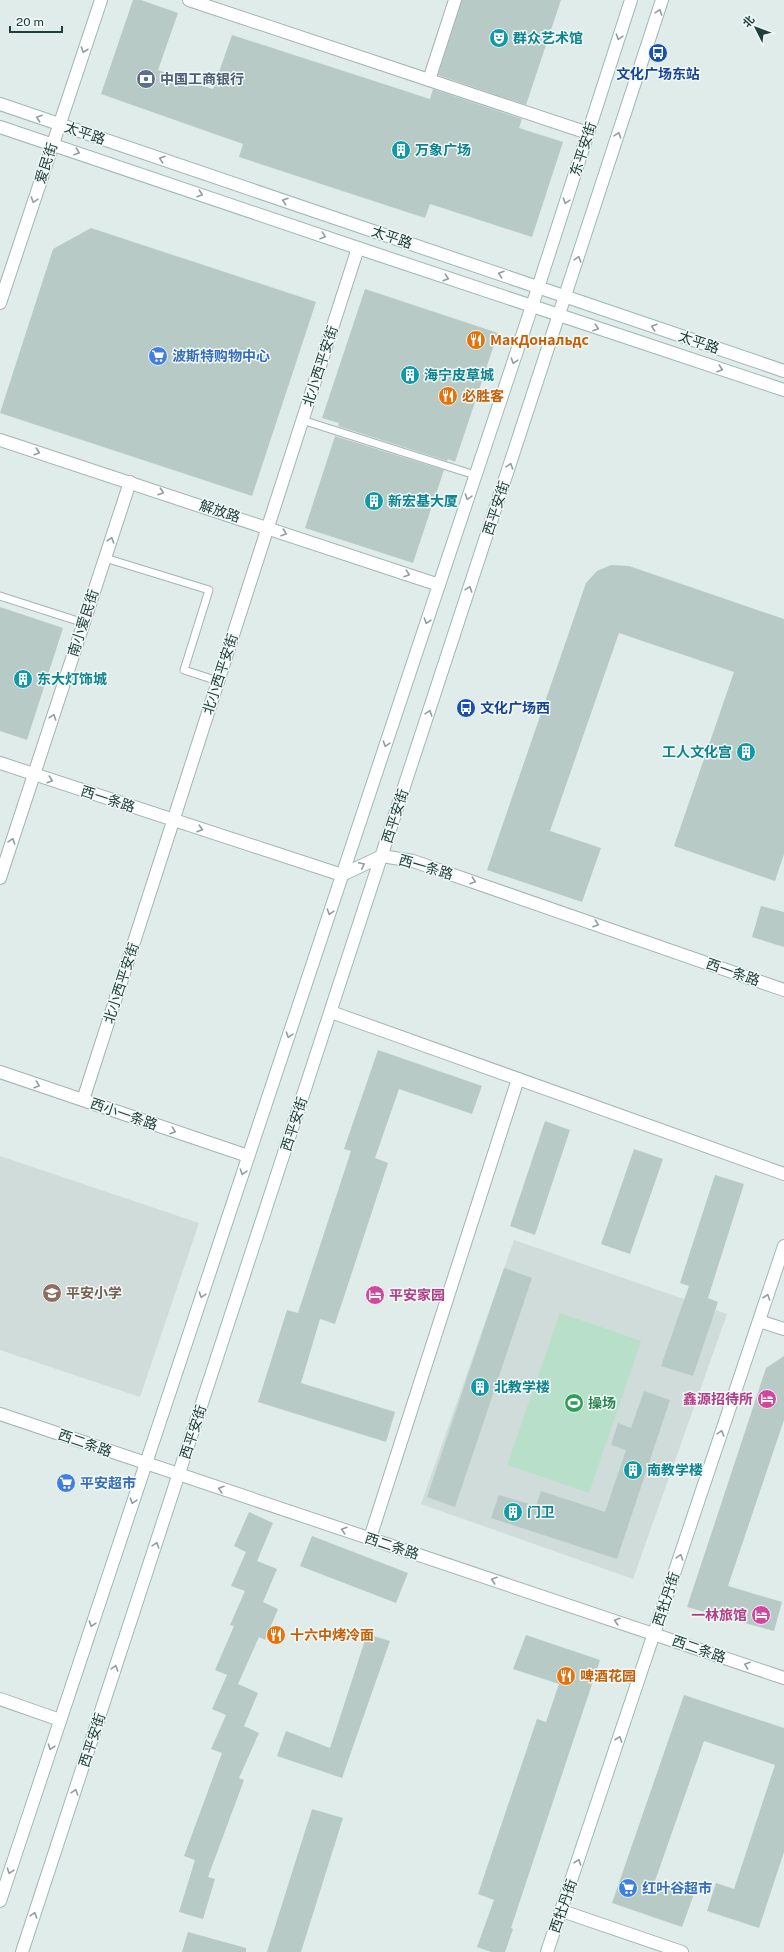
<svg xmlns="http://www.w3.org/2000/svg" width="784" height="1952" viewBox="0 0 784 1952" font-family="'Public Sans','Noto Sans SC',sans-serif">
  <rect width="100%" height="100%" fill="#e0ece9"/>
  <g fill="#cfdcd9">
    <path d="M0 1156 199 1223 140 1397 0 1350Z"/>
    <path d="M514 1240 727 1314 633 1579 421 1504Z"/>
  </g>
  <path fill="#b8dfca" d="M560 1313 641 1341 589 1493 507 1465Z"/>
  <g fill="#b8cac6">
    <path d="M133 0H141L178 13 158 70 213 89 232 35 430 99 433 89 522 119 519 128 563 142 532 237 430 204 425 218 239 157 243 144 101 94Z"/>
    <path d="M462 0H561L526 105 438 75Z"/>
    <path d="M91 228 316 302 252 496 0 413 53 249Z"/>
    <path d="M365 289 498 333 455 462 448 459 447 461 338 426 339 423 322 418Z"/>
    <path d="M335 436 444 470 413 563 305 528Z"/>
    <path d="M611 565 629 566 784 619V854L775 881 674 846 734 672 619 633 550 831 601 848 582 902 487 870 586 583 597 571Z"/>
    <path d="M0 607 63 628 27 740 0 731Z"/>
    <path d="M761 906 784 912V947L752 937Z"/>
    <path d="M378 1050 482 1086 472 1114 399 1089 375 1158 388 1163 335 1324 320 1319 301 1383 395 1412 386 1442 258 1402 287 1310 298 1313 351 1151 344 1149Z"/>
    <path d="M545 1121 570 1130 535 1235 510 1226Z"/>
    <path d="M634 1149 663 1159 630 1254 601 1244Z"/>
    <path d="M715 1175 744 1184 708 1298 718 1302 693 1376 661 1366 689 1286 680 1283Z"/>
    <path d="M504 1268 532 1278 455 1507 427 1497Z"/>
    <path d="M784 1356V1420L728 1586 782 1602 774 1631 687 1607 766 1368Z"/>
    <path d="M644 1391 670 1400 617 1559 491 1518 499 1495 536 1506 541 1491 605 1512 626 1450 611 1445 618 1423 631 1428Z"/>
    <path d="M249 1512 273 1523 257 1561 277 1569 263 1602 278 1609 265 1640 259 1637 238 1684 258 1693 244 1726 259 1733 239 1778 244 1780 208 1877 215 1879 203 1919 179 1912 195 1860 184 1856 222 1753 211 1749 226 1715 212 1709 227 1675 215 1670 234 1626 230 1625 245 1591 231 1586 246 1552 234 1546Z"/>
    <path d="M312 1536 408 1573 396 1603 300 1566Z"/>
    <path d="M367 1634 390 1641 342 1778 277 1756 286 1731 330 1748Z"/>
    <path d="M526 1635 600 1660 511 1928 513 1929 505 1952H491L477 1947 494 1900 478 1894 537 1719 546 1722 559 1684 513 1669Z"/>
    <path d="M684 1695 784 1728V1852L759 1928 707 1911 716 1883 734 1889 775 1765 704 1741 655 1881 694 1894 682 1927 612 1903Z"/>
    <path d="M312 1809 343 1818 301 1952H267Z"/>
    <path d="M188 1932 246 1948V1952H182Z"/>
  </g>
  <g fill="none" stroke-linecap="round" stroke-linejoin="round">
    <g stroke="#a3b4b2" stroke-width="9">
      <g id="service">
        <path d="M302 420 475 475"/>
        <path d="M105 558 209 590 184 670 218 681"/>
        <path d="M0 596 84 623"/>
      </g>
    </g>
    <g stroke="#a3b4b2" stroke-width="14">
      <g id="minor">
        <path d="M189 0 588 133"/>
        <path d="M429 80 455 0"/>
        <path d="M0 440 439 585"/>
        <path d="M0 878 130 482"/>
        <path d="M331 1012 784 1174"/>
        <path d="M0 1072 248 1156"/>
        <path d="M83 1100 358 248"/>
        <path d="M759 1321 784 1329"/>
        <path d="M370 1538 518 1079"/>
        <path d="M0 1699 60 1720"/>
        <path d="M562 1911 682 1952"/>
      </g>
    </g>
    <g stroke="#a3b4b2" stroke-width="14">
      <g id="tertiary">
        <path d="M0 303 101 0"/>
        <path d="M0 763 342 875 382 856 413 861 784 990"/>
        <path d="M0 1414 784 1678"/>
      </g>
    </g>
    <g stroke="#9eb9b5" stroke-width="14">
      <g id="secondary">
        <path d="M0 104 784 371"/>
        <path d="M0 127 358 248 784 390"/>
        <path d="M0 1901 535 297 631 0"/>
        <path d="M22 1952 662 0"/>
        <path d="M547 1952 784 1246"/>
      </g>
    </g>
    <use href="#service" stroke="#fff" stroke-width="7"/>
    <use href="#minor" stroke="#fff" stroke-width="12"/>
    <use href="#tertiary" stroke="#fff" stroke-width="12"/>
    <use href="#secondary" stroke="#fff" stroke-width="12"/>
  </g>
  <defs><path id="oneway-chevron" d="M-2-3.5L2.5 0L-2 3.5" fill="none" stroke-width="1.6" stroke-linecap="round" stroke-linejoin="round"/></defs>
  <g stroke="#909e9e">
    <use href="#oneway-chevron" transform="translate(659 12) rotate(-72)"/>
    <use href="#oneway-chevron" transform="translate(619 37) rotate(108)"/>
    <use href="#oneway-chevron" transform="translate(84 50) rotate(109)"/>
    <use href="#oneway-chevron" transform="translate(39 118) rotate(-161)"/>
    <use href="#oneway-chevron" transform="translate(618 135) rotate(-72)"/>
    <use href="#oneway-chevron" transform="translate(77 152) rotate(19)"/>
    <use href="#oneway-chevron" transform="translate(162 159) rotate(-161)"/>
    <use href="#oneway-chevron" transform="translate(200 194) rotate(19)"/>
    <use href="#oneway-chevron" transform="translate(34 200) rotate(108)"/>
    <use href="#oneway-chevron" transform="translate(285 201) rotate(-161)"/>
    <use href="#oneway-chevron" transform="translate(566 201) rotate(108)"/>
    <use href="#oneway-chevron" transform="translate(323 236) rotate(19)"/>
    <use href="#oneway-chevron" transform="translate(578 259) rotate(-72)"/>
    <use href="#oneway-chevron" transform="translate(501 274) rotate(-161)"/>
    <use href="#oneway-chevron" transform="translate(446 278) rotate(18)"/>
    <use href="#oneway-chevron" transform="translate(654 327) rotate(-161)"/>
    <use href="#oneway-chevron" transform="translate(596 328) rotate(18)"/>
    <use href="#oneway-chevron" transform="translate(514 361) rotate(108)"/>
    <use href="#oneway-chevron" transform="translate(720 369) rotate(18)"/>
    <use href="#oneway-chevron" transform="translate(37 452) rotate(18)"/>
    <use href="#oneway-chevron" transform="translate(510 466) rotate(-72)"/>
    <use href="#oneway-chevron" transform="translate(161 492) rotate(18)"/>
    <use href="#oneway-chevron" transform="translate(468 497) rotate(108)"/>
    <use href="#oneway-chevron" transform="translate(284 533) rotate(19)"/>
    <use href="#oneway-chevron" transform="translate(111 540) rotate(-72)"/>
    <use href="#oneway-chevron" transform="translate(407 574) rotate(19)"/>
    <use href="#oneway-chevron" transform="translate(469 589) rotate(-72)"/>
    <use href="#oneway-chevron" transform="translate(427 621) rotate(108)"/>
    <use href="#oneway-chevron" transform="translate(429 713) rotate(-72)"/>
    <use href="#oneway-chevron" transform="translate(53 717) rotate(-72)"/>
    <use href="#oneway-chevron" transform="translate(386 744) rotate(108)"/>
    <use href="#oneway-chevron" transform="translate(50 780) rotate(18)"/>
    <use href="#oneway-chevron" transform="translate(200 829) rotate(18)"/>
    <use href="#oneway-chevron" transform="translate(12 841) rotate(-72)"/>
    <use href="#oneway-chevron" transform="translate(362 865) rotate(-25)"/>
    <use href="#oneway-chevron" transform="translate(473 881) rotate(19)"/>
    <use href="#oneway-chevron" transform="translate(330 912) rotate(108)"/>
    <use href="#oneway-chevron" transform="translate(596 924) rotate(19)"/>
    <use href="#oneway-chevron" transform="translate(289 1035) rotate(108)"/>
    <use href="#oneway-chevron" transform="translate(37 1085) rotate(19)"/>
    <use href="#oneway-chevron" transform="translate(173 1131) rotate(19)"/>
    <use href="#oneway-chevron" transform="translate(243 1172) rotate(108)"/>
    <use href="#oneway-chevron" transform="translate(202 1295) rotate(108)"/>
    <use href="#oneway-chevron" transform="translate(767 1297) rotate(-71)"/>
    <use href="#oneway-chevron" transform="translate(721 1433) rotate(-72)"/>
    <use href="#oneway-chevron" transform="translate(221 1489) rotate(-162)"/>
    <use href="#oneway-chevron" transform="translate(133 1501) rotate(108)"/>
    <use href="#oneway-chevron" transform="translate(344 1530) rotate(-162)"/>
    <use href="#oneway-chevron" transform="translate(156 1545) rotate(-72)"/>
    <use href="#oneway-chevron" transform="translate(680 1557) rotate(-72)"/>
    <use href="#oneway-chevron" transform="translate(494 1580) rotate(-162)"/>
    <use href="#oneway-chevron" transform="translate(617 1621) rotate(-162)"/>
    <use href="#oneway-chevron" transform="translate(92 1624) rotate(108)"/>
    <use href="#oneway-chevron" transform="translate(747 1665) rotate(-161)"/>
    <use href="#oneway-chevron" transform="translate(115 1668) rotate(-72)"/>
    <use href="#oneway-chevron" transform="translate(619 1739) rotate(-71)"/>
    <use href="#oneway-chevron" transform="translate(51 1747) rotate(108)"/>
    <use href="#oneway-chevron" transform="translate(75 1792) rotate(-72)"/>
    <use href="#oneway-chevron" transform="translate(578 1862) rotate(-71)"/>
    <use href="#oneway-chevron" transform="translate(10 1871) rotate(108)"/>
    <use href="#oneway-chevron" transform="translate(34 1915) rotate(-72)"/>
  </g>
  <defs>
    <g id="theatre-disc" transform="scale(1)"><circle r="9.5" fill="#0f9aa8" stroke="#f1f9f6"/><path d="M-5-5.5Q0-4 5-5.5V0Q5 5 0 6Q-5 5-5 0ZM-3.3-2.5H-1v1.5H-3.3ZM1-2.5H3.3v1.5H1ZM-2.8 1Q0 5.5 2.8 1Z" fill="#fff"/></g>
    <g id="bus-disc" transform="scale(1)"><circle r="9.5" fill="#1a4fb4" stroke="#f1f9f6"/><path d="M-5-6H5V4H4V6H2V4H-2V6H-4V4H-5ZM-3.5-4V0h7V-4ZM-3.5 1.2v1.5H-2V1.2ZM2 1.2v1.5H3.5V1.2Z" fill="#fff"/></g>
    <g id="bank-disc" transform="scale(1)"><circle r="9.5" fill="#5c6f8a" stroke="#f1f9f6"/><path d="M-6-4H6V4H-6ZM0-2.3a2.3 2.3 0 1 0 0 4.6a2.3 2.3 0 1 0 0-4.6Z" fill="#fff"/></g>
    <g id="building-disc" transform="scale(1)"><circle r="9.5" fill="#0f9aa8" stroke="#f1f9f6"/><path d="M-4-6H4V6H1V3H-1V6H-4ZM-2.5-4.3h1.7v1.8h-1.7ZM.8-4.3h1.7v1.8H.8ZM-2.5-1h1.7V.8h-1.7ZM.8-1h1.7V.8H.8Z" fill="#fff"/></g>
    <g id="restaurant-disc" transform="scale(1)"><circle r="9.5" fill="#e8710a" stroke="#f1f9f6"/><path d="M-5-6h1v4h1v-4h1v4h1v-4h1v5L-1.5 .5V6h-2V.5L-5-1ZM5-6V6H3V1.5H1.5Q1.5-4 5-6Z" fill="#fff"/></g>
    <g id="supermarket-disc" transform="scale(1)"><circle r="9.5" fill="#3f7fe0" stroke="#f1f9f6"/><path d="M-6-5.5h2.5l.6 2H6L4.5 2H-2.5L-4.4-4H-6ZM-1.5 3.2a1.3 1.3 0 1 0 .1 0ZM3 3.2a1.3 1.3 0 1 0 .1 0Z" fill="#fff"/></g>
    <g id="school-disc" transform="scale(1)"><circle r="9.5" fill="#8d6e63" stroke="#f1f9f6"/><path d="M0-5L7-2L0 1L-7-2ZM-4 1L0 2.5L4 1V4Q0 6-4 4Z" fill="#fff"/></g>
    <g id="hotel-disc" transform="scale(1)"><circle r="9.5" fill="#d1479c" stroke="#f1f9f6"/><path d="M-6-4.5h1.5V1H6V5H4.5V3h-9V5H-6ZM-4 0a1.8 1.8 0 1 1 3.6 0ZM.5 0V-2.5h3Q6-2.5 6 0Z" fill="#fff"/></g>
    <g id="stadium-disc" transform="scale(1)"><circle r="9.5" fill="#2e9e5b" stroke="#f1f9f6"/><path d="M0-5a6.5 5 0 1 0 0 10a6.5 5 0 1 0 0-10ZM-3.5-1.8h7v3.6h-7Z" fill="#fff"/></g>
  </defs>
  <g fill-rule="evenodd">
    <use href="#theatre-disc" x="499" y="38"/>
    <use href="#bus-disc" x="658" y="53"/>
    <use href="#bank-disc" x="146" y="79"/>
    <use href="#building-disc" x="401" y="150"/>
    <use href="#restaurant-disc" x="476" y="340"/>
    <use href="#supermarket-disc" x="158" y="356"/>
    <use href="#building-disc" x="410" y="375"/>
    <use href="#restaurant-disc" x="448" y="396"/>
    <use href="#building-disc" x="374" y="501"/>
    <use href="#building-disc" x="23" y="679"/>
    <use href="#bus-disc" x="466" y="708"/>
    <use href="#building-disc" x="746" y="752"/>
    <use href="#school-disc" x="52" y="1293"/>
    <use href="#hotel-disc" x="375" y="1295"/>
    <use href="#building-disc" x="480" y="1387"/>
    <use href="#hotel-disc" x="767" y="1399"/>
    <use href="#stadium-disc" x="574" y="1403"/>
    <use href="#building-disc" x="633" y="1470"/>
    <use href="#supermarket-disc" x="66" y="1483"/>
    <use href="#building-disc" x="513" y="1512"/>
    <use href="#hotel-disc" x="761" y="1615"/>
    <use href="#restaurant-disc" x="276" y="1635"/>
    <use href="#restaurant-disc" x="566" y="1676"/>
    <use href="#supermarket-disc" x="628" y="1888"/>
  </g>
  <g text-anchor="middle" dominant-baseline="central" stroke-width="3" stroke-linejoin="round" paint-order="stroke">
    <g font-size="14" font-weight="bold" fill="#0d838f" stroke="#f1f9f6" text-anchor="start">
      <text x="513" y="38">群众艺术馆</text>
      <text x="415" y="150">万象广场</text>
      <text x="424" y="375">海宁皮草城</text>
      <text x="388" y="501">新宏基大厦</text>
      <text x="37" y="679">东大灯饰城</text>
      <text x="732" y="752" text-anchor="end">工人文化宫</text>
      <text x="494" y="1387">北教学楼</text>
      <text x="647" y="1470">南教学楼</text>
      <text x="527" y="1512">门卫</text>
    </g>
    <g font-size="14" font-weight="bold" fill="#164399" stroke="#f1f9f6">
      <text x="658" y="74">文化广场东站</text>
      <text x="480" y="708" text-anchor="start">文化广场西</text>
    </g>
    <g font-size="14" font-weight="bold" fill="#4e5e75" stroke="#f1f9f6" text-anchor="start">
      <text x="160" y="79">中国工商银行</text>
    </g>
    <g font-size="14" fill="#203e3c" stroke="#f1f9f6">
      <text transform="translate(85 133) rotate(19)">太平路</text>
      <text transform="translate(583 149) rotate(-72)">东平安街</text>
      <text transform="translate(46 163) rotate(-72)">爱民街</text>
      <text transform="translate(392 237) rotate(19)">太平路</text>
      <text transform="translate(699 342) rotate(19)">太平路</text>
      <text transform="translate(320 366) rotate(-72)">北小西平安街</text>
      <text transform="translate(496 508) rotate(-72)">西平安街</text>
      <text transform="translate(220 511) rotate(18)">解放路</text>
      <text transform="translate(83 623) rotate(-72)">南小爱民街</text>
      <text transform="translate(220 674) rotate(-72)">北小西平安街</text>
      <text transform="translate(108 799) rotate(18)">西一条路</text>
      <text transform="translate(395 816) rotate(-72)">西平安街</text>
      <text transform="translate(426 867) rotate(16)">西一条路</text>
      <text transform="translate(733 972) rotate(19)">西一条路</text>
      <text transform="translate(121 983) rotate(-72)">北小西平安街</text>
      <text transform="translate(124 1114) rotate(19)">西小一条路</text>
      <text transform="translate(294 1124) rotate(-72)">西平安街</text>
      <text transform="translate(193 1432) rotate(-72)">西平安街</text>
      <text transform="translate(85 1443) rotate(19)">西二条路</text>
      <text transform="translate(392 1546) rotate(18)">西二条路</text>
      <text transform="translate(666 1599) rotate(-72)">西牡丹街</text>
      <text transform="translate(699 1649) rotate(19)">西二条路</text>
      <text transform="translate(92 1740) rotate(-72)">西平安街</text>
      <text transform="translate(563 1906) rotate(-71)">西牡丹街</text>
    </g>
    <g font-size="14" font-weight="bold" fill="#c56008" stroke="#f1f9f6" text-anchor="start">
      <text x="490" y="340">МакДональдс</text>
      <text x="462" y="396">必胜客</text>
      <text x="290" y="1635">十六中烤冷面</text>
      <text x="580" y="1676">啤酒花园</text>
    </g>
    <g font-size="14" font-weight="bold" fill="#366cbe" stroke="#f1f9f6" text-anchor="start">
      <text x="172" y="356">波斯特购物中心</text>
      <text x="80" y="1483">平安超市</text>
      <text x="642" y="1888">红叶谷超市</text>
    </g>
    <g font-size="14" font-weight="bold" fill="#785e54" stroke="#f1f9f6" text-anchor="start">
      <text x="66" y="1293">平安小学</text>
    </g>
    <g font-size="14" font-weight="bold" fill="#b23c85" stroke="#f1f9f6" text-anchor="end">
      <text x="389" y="1295" text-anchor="start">平安家园</text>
      <text x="753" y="1399">鑫源招待所</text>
      <text x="747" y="1615">一林旅馆</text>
    </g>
    <g font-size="14" font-weight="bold" fill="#27864d" stroke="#f1f9f6" text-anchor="start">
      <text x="588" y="1403">操场</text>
    </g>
  </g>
  <g transform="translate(756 28) rotate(312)" stroke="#f1f9f6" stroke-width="3" paint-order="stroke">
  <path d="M0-3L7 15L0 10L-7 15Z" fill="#203e3c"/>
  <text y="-6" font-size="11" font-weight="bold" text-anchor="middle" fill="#203e3c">北</text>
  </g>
  <path d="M10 26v6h52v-6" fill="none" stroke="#203e3c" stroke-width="2"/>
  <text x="16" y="26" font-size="12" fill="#203e3c" stroke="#f1f9f6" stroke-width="3" paint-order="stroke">20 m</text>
</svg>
